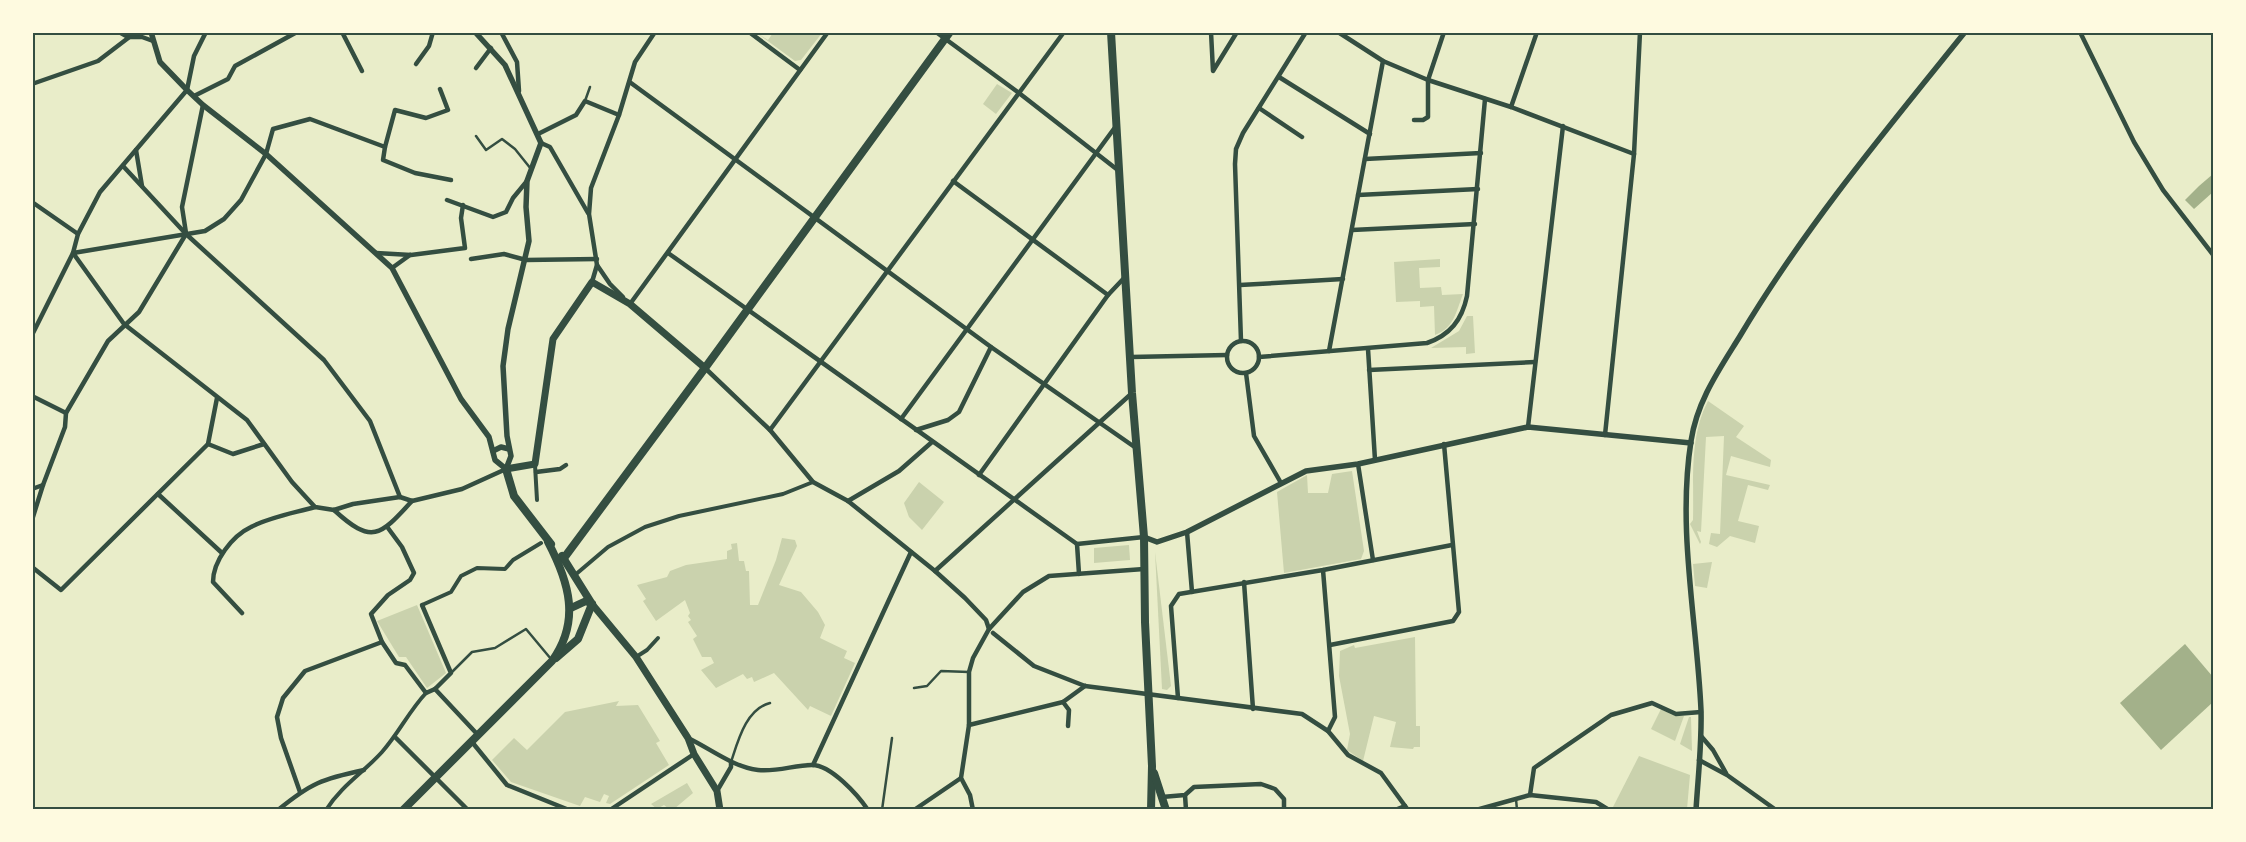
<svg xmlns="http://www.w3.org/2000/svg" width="2246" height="842" viewBox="0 0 2246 842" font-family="Merriweather,serif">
  <rect width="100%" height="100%" fill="#e9edc9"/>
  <g fill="#cad2ad">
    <path d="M757 33 768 40 773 33H822L801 60 795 61Z"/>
    <path d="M997 84 1012 93 996 114 983 104Z"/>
    <path d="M1440 259V267L1419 268 1420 288 1441 287 1442 295 1463 294C1456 312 1454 328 1435 335L1434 306 1420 307V301L1396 302 1394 262Z"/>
    <path d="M1467 316H1473L1475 353 1466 354V347L1431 348 1459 331Z"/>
    <path d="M1708 401 1744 426 1736 437 1771 460 1770 467 1731 456 1726 475 1770 485 1768 490 1748 485 1738 521 1759 526 1755 543 1730 536 1717 547 1709 544 1711 533 1720 534 1724 436 1706 437 1701 532 1697 531 1701 542 1700 544 1690 524 1693 520C1694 480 1689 437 1708 401Z"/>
    <path d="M1352 471 1364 551 1361 559 1284 573 1277 492 1307 475 1308 493H1328L1332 474Z"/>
    <path d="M919 482 944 502 922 530 909 517 904 503Z"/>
    <path d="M782 538 795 540 797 546 779 585 801 592 818 612 825 625 820 638 847 651 844 658 855 663 831 716 810 706 808 710 774 673 754 682 752 677 747 679 743 674 716 688 701 670 714 663 711 657H702L693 639 697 636 688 622 691 620 688 616 690 613 685 600 656 621 643 601 646 599 637 585 667 577 670 571 686 565 727 559V551L732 549 731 544 737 543 739 561H744L746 571H749L750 605H758L776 560Z"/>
    <path d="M1129 545 1130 560 1094 563V548Z"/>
    <path d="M1155 552 1171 686 1167 690 1162 689Z"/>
    <path d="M1712 562 1707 588 1695 586 1693 564Z"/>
    <path d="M417 605 446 673 427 688 406 657H399L377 621Z"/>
    <path d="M1415 637 1416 726H1420V747H1414L1413 749 1390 747 1396 722 1374 716 1363 761 1347 750 1350 734 1339 676 1340 651 1354 645 1355 648Z"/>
    <path d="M619 701 616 706 638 705 660 741 656 743 669 765 610 804 606 803 609 796 604 794 600 802 585 797 580 806 511 782 492 760 514 738 527 750 565 712Z"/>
    <path d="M1661 709 1673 715 1684 716 1675 741 1651 729Z"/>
    <path d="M1689 717H1691L1692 751 1680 744Z"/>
    <path d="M1639 756 1690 775 1687 809 1615 810 1613 807Z"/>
    <path d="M687 783 693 793 674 809H669L664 805 657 809 651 804Z"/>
  </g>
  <g fill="#a3b18a">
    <path d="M2213 174V192L2194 209 2185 200 2199 186Z"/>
    <path d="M2185 644 2213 677V702L2161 750 2120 703Z"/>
  </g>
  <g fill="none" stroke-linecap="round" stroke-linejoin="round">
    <g stroke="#344e41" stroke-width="2.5">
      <path d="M585 101 590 87"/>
      <path d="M476 136 486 150 502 139 515 149 531 169"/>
      <path d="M451 673 472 652 495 648 526 629 551 659"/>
      <path d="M914 688 927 686 941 671 969 672"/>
      <path d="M731 762C738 741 746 709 770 703"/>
      <path d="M1516 799 1517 810"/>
      <path d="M882 810 892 738"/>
    </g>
    <g stroke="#344e41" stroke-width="4">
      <path d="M535 465 537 500"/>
      <path d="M575 575 608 547 645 527 679 516 783 494 813 482"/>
      <path d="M422 605 451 592 461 576 477 568 505 569 513 560 541 543"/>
      <path d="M636 657 647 650 658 638"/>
      <path d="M326 810C341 786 364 772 382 752 399 733 409 711 426 693"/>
    </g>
    <g stroke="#344e41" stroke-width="4.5">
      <path d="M119 32 128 37"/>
      <path d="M342 32 362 71"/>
      <path d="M501 32 517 62 519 91"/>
      <path d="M749 32 800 70"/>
      <path d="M936 32 1019 93 1119 171"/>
      <path d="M1211 32 1213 71 1237 32"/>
      <path d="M1338 32 1383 61 1428 80 1511 107 1634 154"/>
      <path d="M2080 32 2134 142 2163 190 2214 256"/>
      <path d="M129 37H142L153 41"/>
      <path d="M416 64 429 46 433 32"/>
      <path d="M476 68 491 48"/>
      <path d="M1279 77 1370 134"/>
      <path d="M631 83 991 347 1136 448"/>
      <path d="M32 84 98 61 136 32"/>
      <path d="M440 89 448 110 426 118 395 110 385 147 310 119 273 129 266 154 241 200 224 219 205 231 73 253 124 324 247 420 292 482 315 507 334 510 353 504 400 497 412 501 462 489 506 469"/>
      <path d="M194 96 228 79 235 66 297 32"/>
      <path d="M1511 107 1537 32"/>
      <path d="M1259 108 1302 137"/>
      <path d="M1414 120H1423L1428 117V80L1444 32"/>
      <path d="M538 134 576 115 585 101 619 115"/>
      <path d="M541 143 550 147 588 213"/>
      <path d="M385 147 383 160 415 173 451 180"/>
      <path d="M136 150 142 186"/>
      <path d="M1365 159 1481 153"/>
      <path d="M123 166 186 234 324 360 370 421 400 497"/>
      <path d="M953 181 1108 295"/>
      <path d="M1358 195 1478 189"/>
      <path d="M447 200 493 217 506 212 513 198 527 181"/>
      <path d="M32 202 78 234"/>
      <path d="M1352 230 1475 224"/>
      <path d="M186 233 182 207 203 105"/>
      <path d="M376 253 411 255 465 248 461 218 463 205"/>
      <path d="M668 253 1077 544 1144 537"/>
      <path d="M471 259 504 254 526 260 597 259"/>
      <path d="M597 265 610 284 623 297"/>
      <path d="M392 268 410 255"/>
      <path d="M592 282 597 265 589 214 591 188 619 115 635 62 655 32"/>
      <path d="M1240 285 1343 279"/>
      <path d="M630 304 828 32"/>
      <path d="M32 335 73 253 78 234 100 192 187 90 194 56 206 32"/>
      <path d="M1241 341 1235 164 1236 149 1243 133 1306 32"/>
      <circle cx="1243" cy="357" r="16"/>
      <path d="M1368 349 1375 460"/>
      <path d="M1329 351 1383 61"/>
      <path d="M1131 357 1227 355"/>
      <path d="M1259 357 1427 343C1450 335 1462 320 1467 296L1485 99"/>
      <path d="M705 368 770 430 813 482 848 501 935 571 965 598 986 620 989 629"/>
      <path d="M1369 370 1535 362"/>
      <path d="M1246 373 1254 436 1281 483"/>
      <path d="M32 396 66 413"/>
      <path d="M901 419 1116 126"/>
      <path d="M1528 427 1563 126"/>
      <path d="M770 430 1064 32"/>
      <path d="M916 430 948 420 959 412 991 347"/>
      <path d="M1605 435 1634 154 1640 32"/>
      <path d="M208 444 233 454 264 444"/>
      <path d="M1358 464 1373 560"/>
      <path d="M536 472 560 469 566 465"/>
      <path d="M979 475 1108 295 1125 277"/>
      <path d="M32 489 43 485"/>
      <path d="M158 494 222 553"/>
      <path d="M848 501 899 471 932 442"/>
      <path d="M334 510C372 545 380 536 412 501"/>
      <path d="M32 520 43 485 65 427 66 413 108 341 139 312 186 234"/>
      <path d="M388 528 402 547 414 573 410 580 388 595 371 614 382 642 396 663 405 665 426 693 435 689 451 673 422 605"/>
      <path d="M1187 532 1192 592"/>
      <path d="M1077 544 1079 574"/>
      <path d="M32 567 61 590 208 444 217 398"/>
      <path d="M1323 570 1335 717 1328 731"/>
      <path d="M935 571 1131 394"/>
      <path d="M1244 582 1253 709"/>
      <path d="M242 613 213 582C213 561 232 536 251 527 270 517 294 513 315 507"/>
      <path d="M993 633 1034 666 1085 686 1302 714 1328 731 1348 755 1381 773 1408 810"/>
      <path d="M1330 645 1453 621 1459 612 1444 444"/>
      <path d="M435 689 478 735"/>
      <path d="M1178 698 1171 606 1179 594 1323 570 1452 545"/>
      <path d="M1063 702 1069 710 1068 726"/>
      <path d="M969 725 1063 702 1085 686"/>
      <path d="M1701 736 1713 750 1726 773"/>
      <path d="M395 737 468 810"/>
      <path d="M688 738C711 749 733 767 758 770 778 772 794 765 812 765 831 765 858 795 868 810"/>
      <path d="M472 742 507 785 569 810"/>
      <path d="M1699 760 1727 775 1776 810"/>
      <path d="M813 765 911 552"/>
      <path d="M717 791 731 767V762"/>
      <path d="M300 792 281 738 277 717 283 698 305 671 382 642"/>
      <path d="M1185 795 1186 810"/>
      <path d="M1530 795 1534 768 1611 715 1652 703 1676 714 1701 712"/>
      <path d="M1162 797 1185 795 1194 787 1261 784 1275 789 1284 799V810"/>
      <path d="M278 810C311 783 322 779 364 770"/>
      <path d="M610 810 694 754"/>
      <path d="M914 810 961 778"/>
      <path d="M973 810 970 795 961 778 969 725V672L973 658 989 629 1023 592 1049 576 1144 569"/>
      <path d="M1395 810 1405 806"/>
      <path d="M1476 810 1530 795 1596 802 1609 810"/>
    </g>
    <g stroke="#344e41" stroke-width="5.5">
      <path d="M151 32 160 62 187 90 203 105 266 154 392 268 461 399 489 437 495 460 506 469 511 456 507 436 503 366 508 329 529 241 526 207 527 181 541 143 505 65 475 32"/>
      <path d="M493 451 501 447 509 449"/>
      <path d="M1144 537 1157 542 1187 532 1306 471 1358 464 1528 427 1691 443"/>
      <path d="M1696 810C1698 777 1702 743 1701 710 1697 621 1677 530 1691 441 1697 401 1719 370 1740 336 1805 227 1886 130 1965 32"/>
    </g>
    <g stroke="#344e41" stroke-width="7">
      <path d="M506 469 535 464 553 339 592 282 630 304 705 368"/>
      <path d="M592 604 636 657 688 738 694 754 717 791 720 810"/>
    </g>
    <g stroke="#344e41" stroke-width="8">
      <path d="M1111 32 1132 393 1144 537 1145 622 1152 766 1151 810"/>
      <path d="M506 469 514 496 551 544"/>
      <path d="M562 556 592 604"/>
      <path d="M564 558 705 368 950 32"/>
      <path d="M571 608 586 601 592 604"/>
      <path d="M556 658 578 639 592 604"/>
      <path d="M1154 773 1166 810"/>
      <path d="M403 810 552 661C581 621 569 582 548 542"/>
    </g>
  </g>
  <rect width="2246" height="842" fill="none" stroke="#fefae0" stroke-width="68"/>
  <rect x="34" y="34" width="2178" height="774" fill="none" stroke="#344e41" stroke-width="2"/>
</svg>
